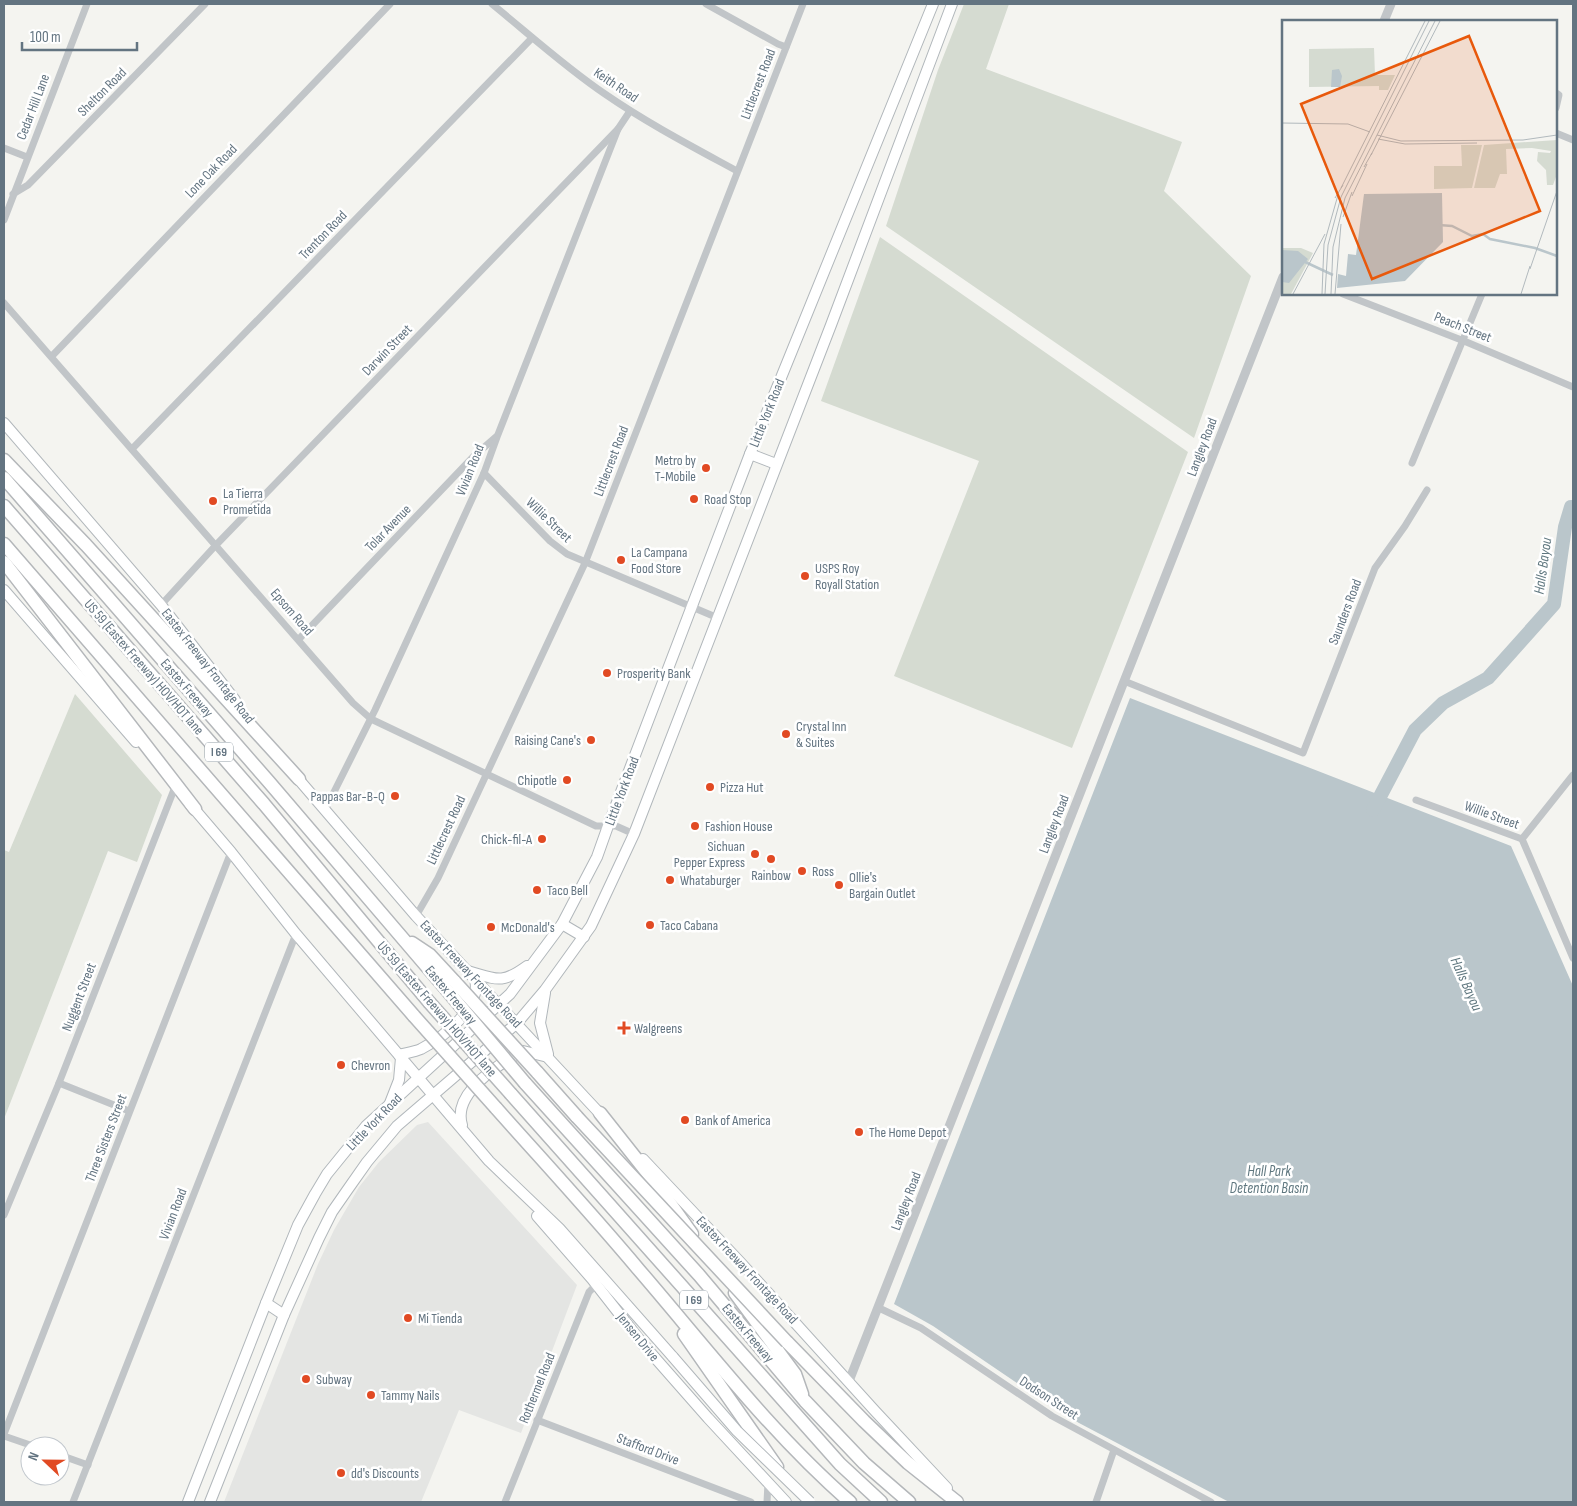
<svg xmlns="http://www.w3.org/2000/svg" width="1577" height="1506" viewBox="0 0 1577 1506" font-family="'Sofia Sans Condensed',sans-serif">
  <rect width="100%" height="100%" fill="#f4f4f0"/>
  <path fill="#e4e5e3" d="M428 1122 577 1285 521 1433 459 1410 421 1502H224L318 1264 334 1230 359 1187 379 1162 417 1125Z"/>
  <g fill="#d5dbd1">
    <path d="M964 4H1009L986 69 1182 142 1164 191 1251 276 1194 438 886 226 938 70Z"/>
    <path d="M880 237 1188 452 1072 748 894 676 979 461 821 401Z"/>
    <path d="M75 694 162 795 137 862 108 851 4 1119V850L9 852Z"/>
  </g>
  <path fill="#bac6cb" d="M1130 698 1511 846 1573 986V1502H1229L1079 1423 1030 1392 933 1326 894 1304Z"/>
  <g fill="none" stroke-linecap="round" stroke-linejoin="round">
    <path stroke="#bac6cb" stroke-width="14" d="M1373 810 1415 730 1443 703 1488 678 1554 604 1565 527 1571 507H1573"/>
    <g stroke="#b1b7bb" stroke-width="12">
      <g id="secondary">
        <path d="M4 423 161 605 235 700"/>
        <path d="M750 454 776 464"/>
        <path d="M4 590 136 742"/>
        <path d="M294 774 416 916 604 1118"/>
        <path d="M190 804 231 852 296 934 489 1161 559 1228 673 1357"/>
        <path d="M562 924 584 937"/>
        <path d="M468 971C496 979 501 985 527 966"/>
        <path d="M545 993 540 1023 548 1054"/>
        <path d="M399 1055C406 1053 414 1052 421 1049 444 1037 482 1007 475 979"/>
        <path d="M390 1103 399 1080 401 1058"/>
        <path d="M462 1125C452 1093 499 1064 523 1051L548 1057"/>
        <path d="M643 1159 741 1263 875 1411 947 1488"/>
        <path d="M537 1216 592 1279 642 1343 708 1418 786 1502"/>
        <path d="M266 1303 284 1315"/>
        <path d="M188 1502 266 1303 298 1225 315 1194 327 1174 366 1126 510 994 562 924 597 857 608 826 750 454 933 4"/>
        <path d="M210 1502 284 1315 319 1238 332 1212 348 1189 367 1162 397 1126 517 1023 545 990 591 926 634 834 831 325 952 4"/>
      </g>
    </g>
    <g stroke="#b4b7ba" stroke-width="15">
      <g id="motorway">
        <path d="M4 460 86 545 299 779"/>
        <path d="M4 478 269 782 446 989"/>
        <path d="M4 506 264 804 429 1002"/>
        <path d="M4 544 414 1016"/>
        <path d="M4 562 195 809"/>
        <path d="M412 943 430 955 455 982"/>
        <path d="M537 1072 577 1117"/>
        <path d="M525 1083 699 1275 805 1401 864 1463 909 1502"/>
        <path d="M511 1094 840 1464 881 1502"/>
        <path d="M496 1108C544 1162 593 1215 639 1270 707 1349 771 1433 850 1502"/>
        <path d="M600 1113 657 1185 692 1234"/>
        <path d="M735 1293 795 1374 802 1394"/>
        <path d="M684 1334 777 1467"/>
        <path d="M787 1342 864 1421 908 1463 957 1502"/>
      </g>
    </g>
    <g stroke="#c1c5c8" stroke-width="7">
      <path d="M492 4C529 34 565 67 605 94 647 123 693 147 737 171"/>
      <path d="M706 4 778 44 786 47"/>
      <path d="M1556 93 1559 95 1556 108"/>
      <path d="M1556 133 1573 140"/>
      <path d="M4 148 27 157"/>
      <path d="M13 194 28 185 205 4"/>
      <path d="M4 220 87 4"/>
      <path d="M1343 294 1464 341 1573 387"/>
      <path d="M4 303 353 703 371 719 596 826H616L634 834"/>
      <path d="M52 356 390 4"/>
      <path d="M132 449 532 38"/>
      <path d="M1412 463 1482 294"/>
      <path d="M484 473 550 541 567 554 718 618"/>
      <path d="M161 605 216 545 618 129 630 111"/>
      <path d="M299 639 473 457 496 437"/>
      <path d="M1124 681 1303 753 1375 568 1405 526 1427 490"/>
      <path d="M1416 800 1522 839 1573 958"/>
      <path d="M325 810 375 710 484 473 497 437 618 129"/>
      <path d="M1522 839 1573 775"/>
      <path d="M416 916 438 878 585 563 803 4"/>
      <path d="M59 1083 129 1111"/>
      <path d="M4 1215 59 1083 175 787"/>
      <path d="M879 1308 921 1328 1052 1416 1211 1502"/>
      <path d="M537 1420 751 1502"/>
      <path d="M4 1434 231 852"/>
      <path d="M4 1436 33 1446"/>
      <path d="M60 1455 88 1465"/>
      <path d="M73 1502 296 934"/>
      <path d="M505 1502 589 1292 596 1285"/>
      <path d="M767 1502 768 1483"/>
      <path d="M1096 1502 1114 1450"/>
    </g>
    <g stroke="#c1c5c8" stroke-width="9">
      <path d="M1384 21 1391 4"/>
      <path d="M849 1381 1283 277"/>
    </g>
    <use href="#secondary" stroke="#fff" stroke-width="10"/>
    <use href="#motorway" stroke="#fff" stroke-width="12"/>
    <g stroke="#b1b7bb" stroke-width="12" stroke-linecap="butt">
      <path id="secondary-bridge" d="M673 1357 737 1431 810 1502"/>
    </g>
    <g stroke="#b4b7ba" stroke-width="15" stroke-linecap="butt">
      <g id="motorway-bridge">
        <path d="M455 982 537 1072"/>
        <path d="M446 989 525 1083"/>
        <path d="M429 1002 511 1094"/>
        <path d="M414 1016 496 1108"/>
        <path d="M577 1117 787 1342"/>
      </g>
    </g>
    <use href="#secondary-bridge" stroke="#fff" stroke-width="10"/>
    <use href="#motorway-bridge" stroke="#fff" stroke-width="12"/>
  </g>
  <g fill="#e14a23" stroke="#fff" stroke-width="2">
    <circle cx="706" cy="468" r="5"/>
    <circle cx="694" cy="499" r="5"/>
    <circle cx="213" cy="501" r="5"/>
    <circle cx="621" cy="560" r="5"/>
    <circle cx="805" cy="576" r="5"/>
    <circle cx="607" cy="673" r="5"/>
    <circle cx="786" cy="734" r="5"/>
    <circle cx="591" cy="740" r="5"/>
    <circle cx="567" cy="780" r="5"/>
    <circle cx="710" cy="787" r="5"/>
    <circle cx="395" cy="796" r="5"/>
    <circle cx="695" cy="826" r="5"/>
    <circle cx="542" cy="839" r="5"/>
    <circle cx="755" cy="854" r="5"/>
    <circle cx="771" cy="859" r="5"/>
    <circle cx="802" cy="871" r="5"/>
    <circle cx="670" cy="880" r="5"/>
    <circle cx="839" cy="885" r="5"/>
    <circle cx="537" cy="890" r="5"/>
    <circle cx="650" cy="925" r="5"/>
    <circle cx="491" cy="927" r="5"/>
    <path d="M621.5 1020.5h5v5h5v5h-5v5h-5v-5h-5v-5h5z"/>
    <circle cx="341" cy="1065" r="5"/>
    <circle cx="685" cy="1120" r="5"/>
    <circle cx="859" cy="1132" r="5"/>
    <circle cx="408" cy="1318" r="5"/>
    <circle cx="306" cy="1379" r="5"/>
    <circle cx="371" cy="1395" r="5"/>
    <circle cx="341" cy="1473" r="5"/>
  </g>
  <g text-anchor="middle" dominant-baseline="central" stroke-width="5" stroke-linejoin="round" paint-order="stroke">
    <g fill="#fff" stroke="#929ea7" stroke-width="1">
      <rect x="205" y="742.5" width="28" height="19" rx="4"/>
      <rect x="680" y="1290.5" width="28" height="19" rx="4"/>
    </g>
    <g font-size="12" font-weight="bold" fill="#637481">
      <text x="219" y="752">I 69</text>
      <text x="694" y="1300">I 69</text>
    </g>
    <g font-size="14" fill="#637481" stroke="#fff">
      <text transform="translate(758 84) rotate(-69)">Littlecrest Road</text>
      <text transform="translate(616 85) rotate(34)">Keith Road</text>
      <text transform="translate(102 92) rotate(-45)">Shelton Road</text>
      <text transform="translate(33 107) rotate(-69)">Cedar Hill Lane</text>
      <text transform="translate(211 171) rotate(-46)">Lone Oak Road</text>
      <text transform="translate(323 235) rotate(-46)">Trenton Road</text>
      <text transform="translate(1463 327) rotate(22)">Peach Street</text>
      <text transform="translate(387 350) rotate(-46)">Darwin Street</text>
      <text transform="translate(767 413) rotate(-68)">Little York Road</text>
      <text transform="translate(1202 447) rotate(-69)">Langley Road</text>
      <text transform="translate(611 461) rotate(-69)">Littlecrest Road</text>
      <text transform="translate(470 470) rotate(-68)">Vivian Road</text>
      <text transform="translate(549 520) rotate(44)">Willie Street</text>
      <text transform="translate(388 528) rotate(-46)">Tolar Avenue</text>
      <text transform="translate(292 612) rotate(49)">Epsom Road</text>
      <text transform="translate(1345 612) rotate(-69)">Saunders Road</text>
      <text transform="translate(208 666) rotate(52)">Eastex Freeway Frontage Road</text>
      <text transform="translate(144 667) rotate(49)">US 59 (Eastex Freeway) HOV/HOT lane</text>
      <text transform="translate(187 688) rotate(49)">Eastex Freeway</text>
      <text transform="translate(622 791) rotate(-69)">Little York Road</text>
      <text transform="translate(1492 815) rotate(20)">Willie Street</text>
      <text transform="translate(1054 824) rotate(-69)">Langley Road</text>
      <text transform="translate(446 830) rotate(-65)">Littlecrest Road</text>
      <text transform="translate(471 974) rotate(47)">Eastex Freeway Frontage Road</text>
      <text transform="translate(451 995) rotate(50)">Eastex Freeway</text>
      <text transform="translate(79 997) rotate(-69)">Nuggent Street</text>
      <text transform="translate(437 1009) rotate(49)">US 59 (Eastex Freeway) HOV/HOT lane</text>
      <text transform="translate(374 1122) rotate(-46)">Little York Road</text>
      <text transform="translate(106 1138) rotate(-69)">Three Sisters Street</text>
      <text transform="translate(906 1201) rotate(-69)">Langley Road</text>
      <text transform="translate(173 1214) rotate(-69)">Vivian Road</text>
      <text transform="translate(747 1270) rotate(47)">Eastex Freeway Frontage Road</text>
      <text transform="translate(748 1333) rotate(50)">Eastex Freeway</text>
      <text transform="translate(638 1337) rotate(51)">Jensen Drive</text>
      <text transform="translate(537 1388) rotate(-68)">Rothermel Road</text>
      <text transform="translate(1049 1398) rotate(33)">Dodson Street</text>
      <text transform="translate(648 1449) rotate(21)">Stafford Drive</text>
    </g>
    <g font-size="14" fill="#637481" stroke="#fff" text-anchor="start">
      <text x="696" y="460" text-anchor="end">Metro by<tspan x="696" dy="16">T-Mobile</tspan></text>
      <text x="223" y="493">La Tierra<tspan x="223" dy="16">Prometida</tspan></text>
      <text x="704" y="499">Road Stop</text>
      <text x="631" y="552">La Campana<tspan x="631" dy="16">Food Store</tspan></text>
      <text x="815" y="568">USPS Roy<tspan x="815" dy="16">Royall Station</tspan></text>
      <text x="617" y="673">Prosperity Bank</text>
      <text x="796" y="726">Crystal Inn<tspan x="796" dy="16">&amp; Suites</tspan></text>
      <text x="581" y="740" text-anchor="end">Raising Cane's</text>
      <text x="557" y="780" text-anchor="end">Chipotle</text>
      <text x="720" y="787">Pizza Hut</text>
      <text x="385" y="796" text-anchor="end">Pappas Bar-B-Q</text>
      <text x="705" y="826">Fashion House</text>
      <text x="532" y="839" text-anchor="end">Chick-fil-A</text>
      <text x="745" y="846" text-anchor="end">Sichuan<tspan x="745" dy="16">Pepper Express</tspan></text>
      <text x="812" y="871">Ross</text>
      <text x="771" y="875" text-anchor="middle">Rainbow</text>
      <text x="849" y="877">Ollie's<tspan x="849" dy="16">Bargain Outlet</tspan></text>
      <text x="680" y="880">Whataburger</text>
      <text x="547" y="890">Taco Bell</text>
      <text x="660" y="925">Taco Cabana</text>
      <text x="501" y="927">McDonald's</text>
      <text x="634" y="1028">Walgreens</text>
      <text x="351" y="1065">Chevron</text>
      <text x="695" y="1120">Bank of America</text>
      <text x="869" y="1132">The Home Depot</text>
      <text x="418" y="1318">Mi Tienda</text>
      <text x="316" y="1379">Subway</text>
      <text x="381" y="1395">Tammy Nails</text>
      <text x="351" y="1473">dd's Discounts</text>
    </g>
    <g font-size="15" font-style="italic" fill="#5f777f" stroke="#fff">
      <text transform="translate(1543 566) rotate(-82)">Halls Bayou</text>
      <text transform="translate(1466 984) rotate(66)">Halls Bayou</text>
      <text x="1269" y="1171">Hall Park<tspan x="1269" dy="17">Detention Basin</tspan></text>
    </g>
  </g>
  <g transform="translate(1282 20)">
    <rect width="275" height="275" fill="#f4f4f0"/>
    <path d="M92 28 93 55H113L106 70H97V66L27 67V29ZM275 120V154L271 165H265L264 150 255 141 256 132 268 133 269 131 250 128 224 129 225 154H218L213 168H192L202 125ZM179 125H200L190 168 152 169V146H180ZM0 228H19L31 233 9 274H0Z" fill="#d5dbd1"/>
    <path d="M57 49 60 56 58 67H49L50 50ZM160 173 161 222 123 261 55 268 56 254 64 256 66 234 74 235 82 174ZM0 230 16 231 26 239 7 263 0 262Z" fill="#bac6cb"/>
    <path fill="none" stroke="#bac6cb" stroke-width="2.5" d="M157 205 170 206 190 216 201 214 208 219 253 228 275 236M21 241 51 255"/>
    <path fill="none" stroke="#b1b9bd" stroke-width="1" d="M0 103 66 104 88 112M95 115 119 121 241 120 275 115M96 119 123 124 195 123M89 135 158 1M82 147 90 133M59 168 143 1M70 176 85 144M53 178 61 165M61 197 70 172M248 249 275 171M11 274 43 214M40 274 42 224 56 175M43 274 46 225 59 177 147 1M49 274 51 227 63 178 153 1M53 274 59 204M239 274 248 246"/>
    <path fill="#e8590c" fill-opacity="0.15" stroke="#e8590c" stroke-width="2.5" d="M187 16 258 191 90 259 19 84Z"/>
    <rect width="275" height="275" fill="none" stroke="#637481" stroke-width="2.5"/>
  </g>
  <rect width="1577" height="1506" fill="none" stroke="#637481" stroke-width="10"/>
  <g transform="translate(45 1461) rotate(292)"><circle r="24" fill="#ffffff" stroke="#c1c7cd"/>
  <path d="M0-4L9 19L0 12L-9 19Z" fill="#e14a23"/>
  <text y="-8" font-size="14" font-weight="bold" text-anchor="middle" fill="#637481">N</text>
  </g>
  <path d="M22 42v8h115v-8" fill="none" stroke="#637481" stroke-width="2.5"/>
  <text x="30" y="42" font-size="15" fill="#637481" stroke="#ffffff" stroke-width="4" paint-order="stroke">100 m</text>
</svg>
